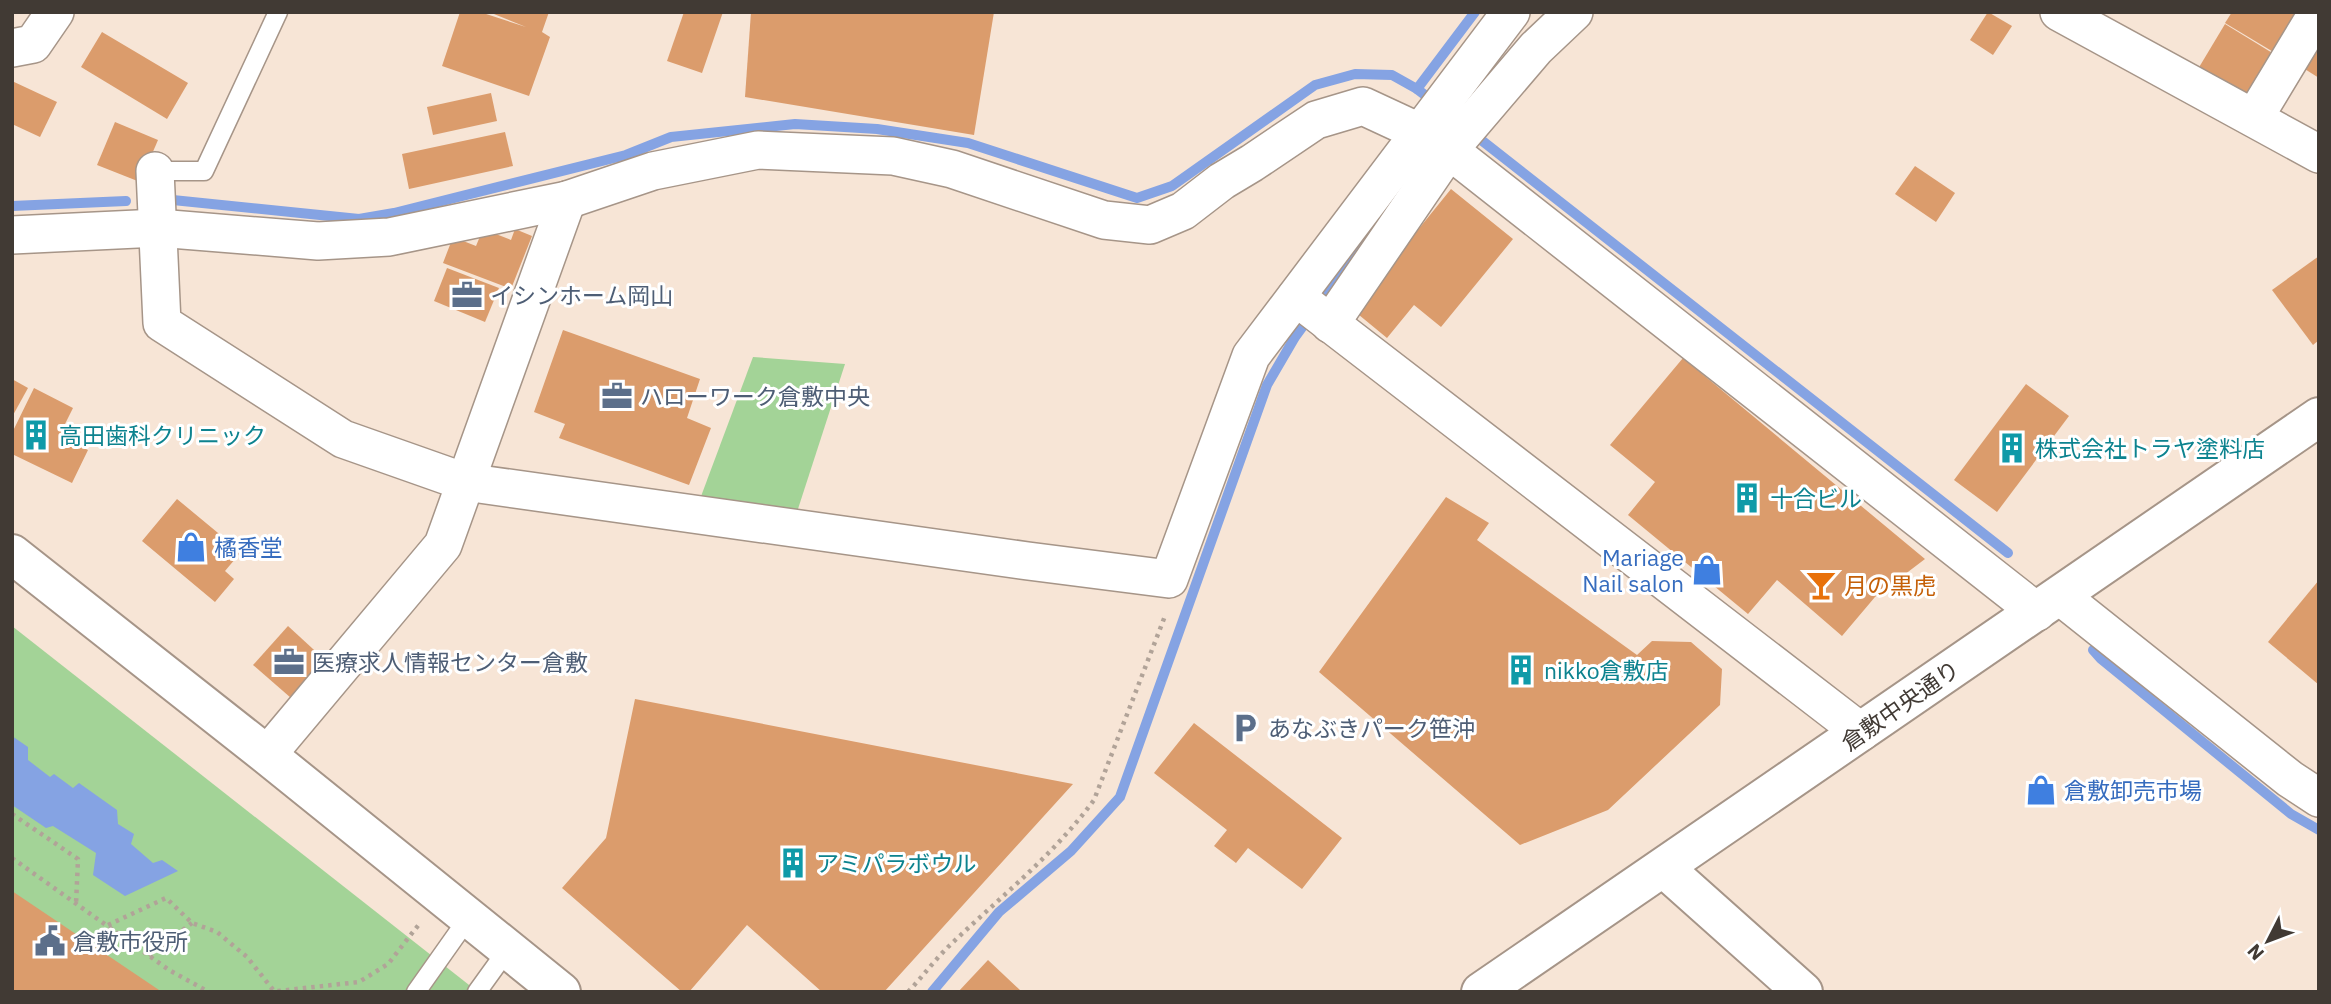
<svg xmlns="http://www.w3.org/2000/svg" width="2331" height="1004" viewBox="0 0 2331 1004" font-family="'IBM Plex Sans','Noto Sans JP',sans-serif">
  <rect width="100%" height="100%" fill="#f7e5d6"/>
  <g fill="#a3d397">
    <path d="M753 357 845 364 797 512 700 499Z"/>
    <path d="M12 626 478 992H12Z"/>
  </g>
  <path fill="#85a3e3" d="M12 736 28 747V760L50 777 54 774 73 788 79 783 117 810 118 824 134 834 131 844 153 863 162 860 178 871 125 896 93 875 96 853 53 826 46 828 12 805Z"/>
  <g fill="none" stroke-linecap="round" stroke-linejoin="round">
    <g stroke="#85a3e3" stroke-width="10">
      <path d="M1417 89 1475 12"/>
      <path d="M1471 132 2008 553"/>
      <path d="M163 199 359 219 394 213 626 155 671 137 795 124 877 129 968 143 1137 198 1172 186 1315 85 1355 74 1392 75 1417 89 1434 102"/>
      <path d="M12 206 126 201"/>
      <path d="M2093 650 2101 659 2291 814 2319 830"/>
      <path d="M932 992 999 912 1071 851 1120 797 1267 385 1295 337 1375 227"/>
    </g>
  </g>
  <g fill="#db9c6c">
    <path d="M460 12H480L526 27 489 12H549L542 32 550 37 529 96 442 66Z"/>
    <path d="M684 12H723L702 73 667 61Z"/>
    <path d="M751 12H994L974 135 745 97Z"/>
    <path d="M1988 12 2012 26 1993 55 1970 40Z"/>
    <path d="M2232 12H2299L2275 53 2225 23Z"/>
    <path d="M2225 24 2274 54 2248 99 2198 69Z"/>
    <path d="M102 32 188 83 167 119 81 67Z"/>
    <path d="M2319 34V78L2300 66Z"/>
    <path d="M12 81 57 102 40 137 12 124Z"/>
    <path d="M491 93 497 121 433 135 427 107Z"/>
    <path d="M115 122 158 140 140 182 97 165Z"/>
    <path d="M505 132 513 166 409 189 402 154Z"/>
    <path d="M1915 166 1955 193 1936 222 1895 194Z"/>
    <path d="M1451 189 1513 239 1441 327 1414 305 1387 338 1353 310Z"/>
    <path d="M483 229 511 240 515 229 532 236 511 289 443 263 453 237 476 246Z"/>
    <path d="M2319 256V340L2313 345 2272 290Z"/>
    <path d="M447 268 499 288 485 322 434 301Z"/>
    <path d="M563 330 700 379 687 418 711 428 689 485 559 438 565 424 534 412Z"/>
    <path d="M1683 358 1925 559 1875 597 1842 636 1777 580 1748 614 1628 515 1655 482 1610 445Z"/>
    <path d="M12 379 28 388 12 417Z"/>
    <path d="M2026 384 2069 416 1997 512 1954 480Z"/>
    <path d="M34 388 73 408 59 436 88 450 72 483 12 454V433Z"/>
    <path d="M1446 497 1489 523 1477 540 1637 655 1652 641 1691 642 1722 669 1720 705 1608 810 1520 845 1319 672Z"/>
    <path d="M177 499 241 552 225 571 234 579 215 602 142 541Z"/>
    <path d="M2319 580V685L2268 642Z"/>
    <path d="M288 626 325 660 291 698 253 665Z"/>
    <path d="M635 699 1073 784 884 992H822L747 925 689 992H682L562 888 606 838Z"/>
    <path d="M1194 723 1342 838 1302 889 1248 848 1236 863 1214 846 1227 830 1154 773Z"/>
    <path d="M12 891 162 992H12Z"/>
    <path d="M988 960 1022 992H958Z"/>
  </g>
  <g fill="none" stroke-linecap="round" stroke-linejoin="round">
    <g stroke="#a69588" stroke-width="21">
      <g id="lane">
        <path d="M155 171H204L278 12"/>
        <path d="M416 992 469 917"/>
        <path d="M477 992 508 949"/>
      </g>
    </g>
    <g stroke="#a69588" stroke-width="40">
      <g id="street">
        <path d="M2059 12 2319 154"/>
        <path d="M12 48 33 44 55 12"/>
        <path d="M2254 118 2318 12"/>
        <path d="M155 171 162 323 343 439 465 482 1028 561 1169 579 1251 356 1511 12"/>
        <path d="M12 235 158 228 318 241 389 237 567 200 653 171 758 150 893 156 952 169 1104 220 1150 225 1183 211 1222 181 1252 163 1316 120 1363 106 1419 132 1449 150 2037 612"/>
        <path d="M1296 297 1861 732"/>
        <path d="M1330 324 1449 150 1536 48 1574 12"/>
        <path d="M2060 596 2290 779 2319 798"/>
        <path d="M267 755 443 545 567 200"/>
      </g>
    </g>
    <g stroke="#a69588" stroke-width="42">
      <g id="secondary">
        <path d="M12 554 267 755 561 992"/>
        <path d="M1664 868 1803 992"/>
        <path d="M1481 992 2319 417"/>
      </g>
    </g>
    <g stroke="#b1a398" stroke-width="4.5" stroke-dasharray="3.5 5" stroke-linecap="butt">
      <path d="M12 814 78 859 76 904"/>
      <path d="M12 858 169 970 209 992"/>
      <path d="M108 925 166 898 192 923 217 932 247 957 274 991"/>
      <path d="M149 956 192 923"/>
      <path d="M269 992 359 982 388 964 420 923"/>
      <path d="M908 992C922 977 934 961 948 947 998 899 1053 856 1094 800L1165 616"/>
    </g>
    <use href="#lane" stroke="#fff" stroke-width="18"/>
    <use href="#street" stroke="#fff" stroke-width="37"/>
    <use href="#secondary" stroke="#fff" stroke-width="38"/>
  </g>
  <defs>
    <g id="office-bare" transform="scale(2.415)"><path d="M-6-3h4V-5.5h4V-3h4V5H-6ZM-1-4.5V-3h2v-1.5ZM-6 0V1H6V0Z" fill="#5c6f8a" stroke="#fff" stroke-width="2.5" paint-order="stroke"/></g>
    <g id="building-bare" transform="scale(2.415)"><path d="M-4-6H4V6H1V3H-1V6H-4ZM-2.5-4.3h1.7v1.8h-1.7ZM.8-4.3h1.7v1.8H.8ZM-2.5-1h1.7V.8h-1.7ZM.8-1h1.7V.8H.8Z" fill="#0f9aa8" stroke="#fff" stroke-width="2.5" paint-order="stroke"/></g>
    <g id="shop-bare" transform="scale(2.415)"><path d="M-5-2.5h2.3a2.7 3.5 0 0 1 5.4 0H5L5.5 6h-11ZM-1.5-2.5h3a1.5 2.3 0 0 0-3 0Z" fill="#3f7fe0" stroke="#fff" stroke-width="2.5" paint-order="stroke"/></g>
    <g id="bar-bare" transform="scale(2.415)"><path d="M-6-5H6L.8 .8V4.5H3.5V6h-7V4.5H-.8V.8Z" fill="#e8710a" stroke="#fff" stroke-width="2.5" paint-order="stroke"/></g>
    <g id="parking-bare" transform="scale(2.415)"><path d="M-3.5-5.5H1a3.5 3.5 0 0 1 0 7H-1V5.5H-3.5ZM-1-3.4V-.6H.8a1.4 1.4 0 0 0 0-2.8Z" fill="#5c6f8a" stroke="#fff" stroke-width="2.5" paint-order="stroke"/></g>
    <g id="civic-bare" transform="scale(2.415)"><path d="M-.6-6.5H3V-4.5H.6V-3L4-1V1h2V6H-6V1h2V-1L-.6-3ZM-1.2 2.5V6h2.4V2.5Z" fill="#5c6f8a" stroke="#fff" stroke-width="2.5" paint-order="stroke"/></g>
  </defs>
  <g fill-rule="evenodd">
    <use href="#office-bare" x="467" y="295"/>
    <use href="#office-bare" x="617" y="396"/>
    <use href="#building-bare" x="36" y="435"/>
    <use href="#building-bare" x="2012" y="448"/>
    <use href="#building-bare" x="1747" y="498"/>
    <use href="#shop-bare" x="191" y="547"/>
    <use href="#shop-bare" x="1707" y="570"/>
    <use href="#bar-bare" x="1821" y="585"/>
    <use href="#office-bare" x="289" y="662"/>
    <use href="#building-bare" x="1521" y="670"/>
    <use href="#parking-bare" x="1245" y="728"/>
    <use href="#shop-bare" x="2041" y="790"/>
    <use href="#building-bare" x="793" y="863"/>
    <use href="#civic-bare" x="50" y="941"/>
  </g>
  <g text-anchor="middle" dominant-baseline="central" stroke-width="6" stroke-linejoin="round" paint-order="stroke">
    <g font-size="23" fill="#4e5e75" stroke="#fff" text-anchor="start">
      <text x="490" y="295">イシンホーム岡山</text>
      <text x="640" y="396">ハローワーク倉敷中央</text>
      <text x="312" y="662">医療求人情報センター倉敷</text>
      <text x="1268" y="728">あなぶきパーク笹沖</text>
      <text x="73" y="941">倉敷市役所</text>
    </g>
    <g font-size="23" fill="#0d838f" stroke="#fff" text-anchor="start">
      <text x="59" y="435">高田歯科クリニック</text>
      <text x="2035" y="448">株式会社トラヤ塗料店</text>
      <text x="1770" y="498">十合ビル</text>
      <text x="1544" y="670">nikko倉敷店</text>
      <text x="816" y="863">アミパラボウル</text>
    </g>
    <g font-size="23" fill="#366cbe" stroke="#fff" text-anchor="start">
      <text x="214" y="547">橘香堂</text>
      <text x="1684" y="557" text-anchor="end">Mariage<tspan x="1684" dy="26">Nail salon</tspan></text>
      <text x="2064" y="790">倉敷卸売市場</text>
    </g>
    <g font-size="23" fill="#c56008" stroke="#fff" text-anchor="start">
      <text x="1844" y="585">月の黒虎</text>
    </g>
    <g font-size="23" fill="#413a34" stroke="#fff">
      <text transform="translate(1900 705) rotate(-35)">倉敷中央通り</text>
    </g>
  </g>
  <rect width="2331" height="1004" fill="none" stroke="#413a34" stroke-width="28"/>
  <g transform="translate(2268 941) rotate(228)" stroke="#ffffff" stroke-width="5" paint-order="stroke">
  <path d="M0-5L12 26L0 18L-12 26Z" fill="#413a34"/>
  <text y="-10" font-size="19" font-weight="bold" text-anchor="middle" fill="#413a34">N</text>
  </g>
</svg>
